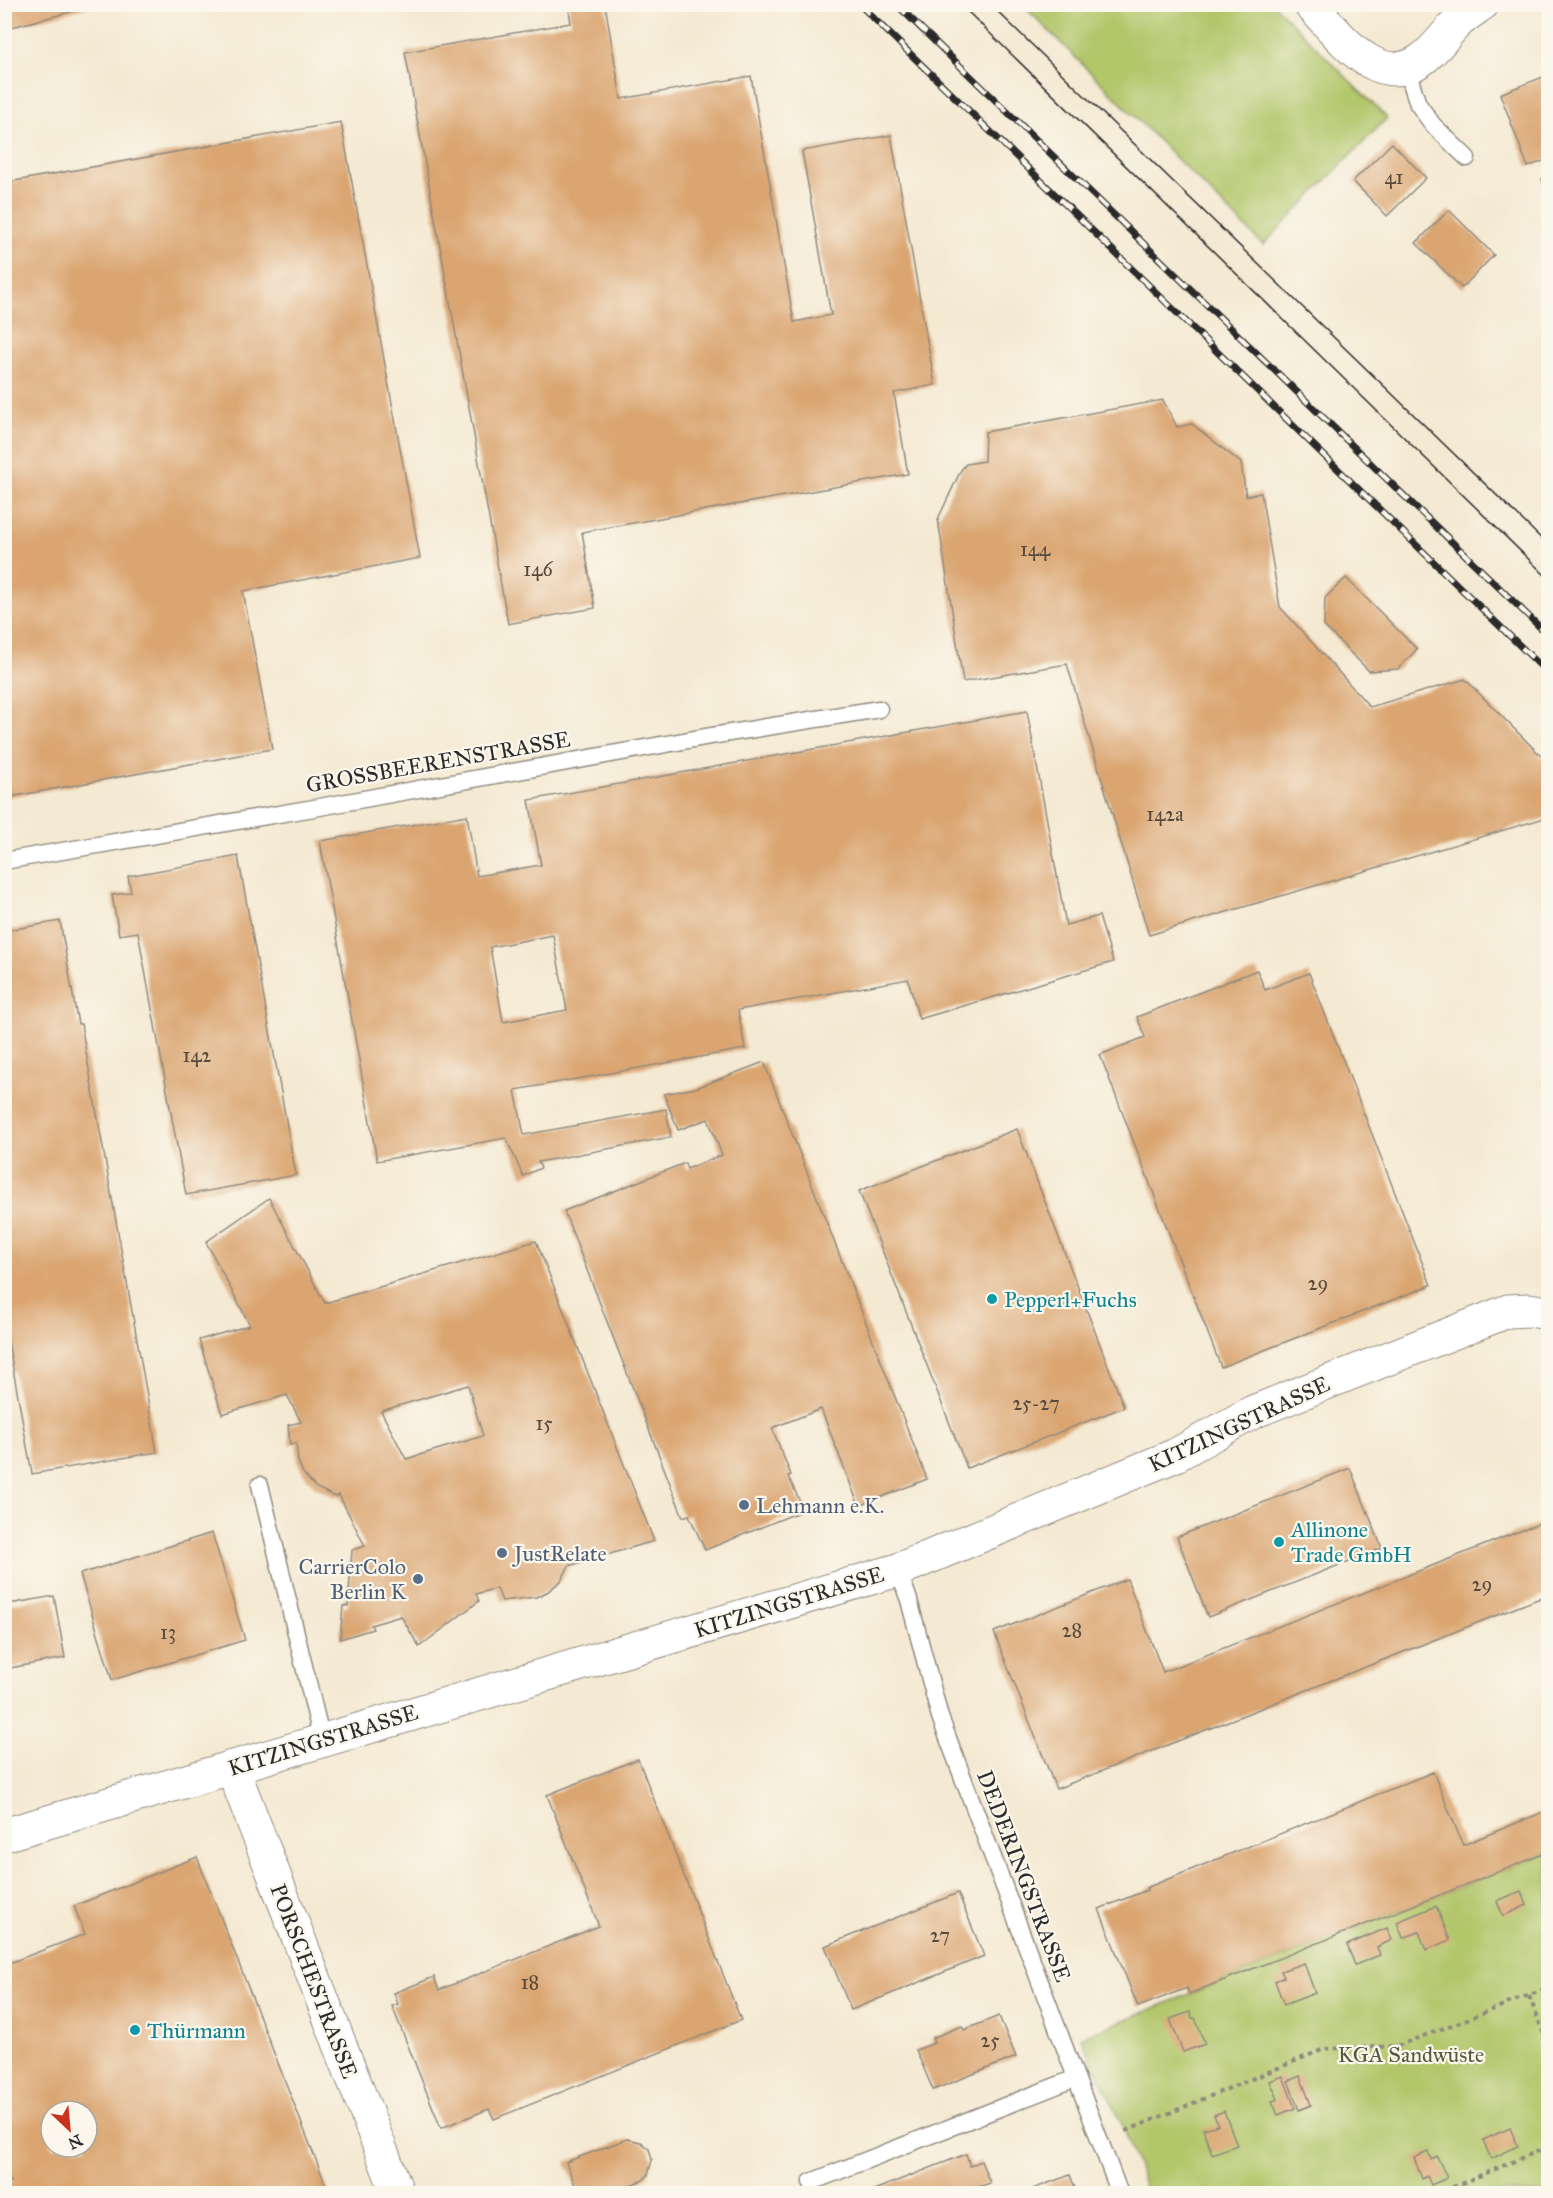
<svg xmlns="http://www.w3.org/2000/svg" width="1553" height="2198" viewBox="0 0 1553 2198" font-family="'IM FELL Great Primer',serif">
  <rect width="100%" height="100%" fill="#fbf7ec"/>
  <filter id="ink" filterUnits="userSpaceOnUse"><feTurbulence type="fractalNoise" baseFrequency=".0167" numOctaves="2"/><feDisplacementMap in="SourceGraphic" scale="12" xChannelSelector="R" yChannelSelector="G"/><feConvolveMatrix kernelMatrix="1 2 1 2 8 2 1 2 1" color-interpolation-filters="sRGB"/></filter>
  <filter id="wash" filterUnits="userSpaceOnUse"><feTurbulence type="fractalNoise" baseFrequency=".008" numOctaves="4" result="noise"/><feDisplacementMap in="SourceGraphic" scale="24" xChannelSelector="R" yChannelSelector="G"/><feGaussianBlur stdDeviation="1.35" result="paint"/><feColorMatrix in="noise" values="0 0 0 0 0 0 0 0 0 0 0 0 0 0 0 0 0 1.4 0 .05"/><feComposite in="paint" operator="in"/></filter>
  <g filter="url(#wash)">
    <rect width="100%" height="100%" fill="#f4e9d2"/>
    <g fill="#b2c66a" stroke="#6e784a" stroke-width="1.5">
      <path d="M1023 5H1274L1387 118 1263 245Z"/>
      <path d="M1548 1852V2193H1147L1125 2131 1081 2037Z"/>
    </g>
    <g id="blocks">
      <g fill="#daa571" fill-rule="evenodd">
        <path d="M4 4H98V5L4 29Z"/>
        <path d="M568 4H605L621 99 751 76 794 322 831 315 802 151 891 135 935 385 894 393 908 474 582 532 595 608 508 624 405 52 571 23Z"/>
        <path d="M1548 75V159L1528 167 1500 94Z"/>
        <path d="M341 122 420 558 243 591 272 749 4 798V183Z"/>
        <path d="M1392 143 1426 178 1387 216 1353 181Z"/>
        <path d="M1548 177V196L1542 179Z"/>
        <path d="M1449 210 1494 255 1462 288 1416 243Z"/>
        <path d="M1163 400 1177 427 1192 424 1241 463 1246 496 1261 493 1280 607 1370 707 1465 679 1548 763V817L1149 935 1067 664 963 682 938 519 961 470 966 464 984 461 985 432Z"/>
        <path d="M1346 578 1417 649 1398 669 1369 671 1324 626 1325 598Z"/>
        <path d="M1027 711 1066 925 1099 916 1113 962 919 1019 908 979 738 1010 745 1049 515 1090 524 1135 666 1109 671 1137 538 1162 541 1168 523 1176 506 1138 377 1161 320 841 467 815 477 876 541 865 529 800ZM553 935 567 1010 503 1022 490 947Z"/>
        <path d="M238 856 296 1175 186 1195 138 932 119 935 112 895 131 892 128 876Z"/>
        <path d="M60 921 78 1024H81L157 1452 32 1474 4 1319V931Z"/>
        <path d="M1257 970 1265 990 1309 973 1431 1285 1221 1367 1100 1055 1145 1037 1137 1017Z"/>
        <path d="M764 1062 927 1479 859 1506 821 1409 772 1428 791 1475 788 1476 804 1510 705 1550 689 1515 683 1517 564 1211 685 1163 687 1169 722 1155 708 1119 678 1130 664 1094 696 1088Z"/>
        <path d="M1017 1129 1124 1407 967 1468 859 1191Z"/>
        <path d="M269 1198 325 1303 536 1241 654 1541 569 1566 561 1581 547 1592 536 1597 502 1601 497 1588 476 1594 479 1601 419 1647 401 1616 371 1625 373 1629 340 1639 343 1606H348L352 1550 365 1546 339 1495 335 1497 315 1487 303 1473 298 1461 296 1443 290 1445 288 1425 301 1422 287 1395 222 1414 199 1340 250 1325 206 1242ZM468 1385 483 1436 406 1459 381 1411Z"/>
        <path d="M1350 1468 1382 1548 1208 1617 1177 1537Z"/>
        <path d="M1548 1520V1595L1056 1789 994 1632 1127 1579 1163 1672Z"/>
        <path d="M212 1533 245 1640 112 1680 80 1574Z"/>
        <path d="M54 1596 65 1658 4 1669V1605Z"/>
        <path d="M638 1759 741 2020 494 2119 489 2109 441 2128 392 2006 398 2004 394 1993 434 1977 439 1990 599 1926 547 1795Z"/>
        <path d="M1433 1772 1463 1845 1548 1810V1852L1189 1994 1187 1988 1138 2007 1099 1909 1147 1890 1146 1888Z"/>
        <path d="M197 1857 329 2193H11L7 2183 11 2182 4 2167 8 2165 4 2157V2112L10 2110 4 2095V1965L85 1934 74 1906ZM51 2111H87V2147H51Z"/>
        <path d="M1521 1891 1527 1905 1503 1916 1497 1901Z"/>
        <path d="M958 1893 984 1956 851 2010 825 1946Z"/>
        <path d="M1436 1906 1450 1940 1426 1950 1419 1932 1403 1938 1397 1922Z"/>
        <path d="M1387 1928 1392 1940 1377 1947 1380 1955 1355 1965 1347 1945Z"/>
        <path d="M1304 1963 1315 1993 1284 2005 1275 1981 1284 1977 1281 1971Z"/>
        <path d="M1190 2012 1192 2018H1195L1205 2044 1183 2052 1170 2019Z"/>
        <path d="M999 2016 1016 2057 933 2090 916 2050 934 2043 932 2038 962 2026 964 2030Z"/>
        <path d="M1283 2076 1295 2108 1278 2115 1272 2101 1278 2099 1270 2081Z"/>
        <path d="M1300 2076 1311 2105 1299 2110 1288 2081Z"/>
        <path d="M1224 2111 1237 2145 1212 2154 1203 2129 1218 2125 1214 2115Z"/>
        <path d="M1510 2128 1518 2146 1491 2159 1483 2140Z"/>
        <path d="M627 2139 641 2142 649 2149 652 2160 648 2175 643 2180 611 2193H578L566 2162Z"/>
        <path d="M1428 2152 1431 2159 1437 2156 1447 2178 1431 2185 1427 2176 1422 2179 1414 2158Z"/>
        <path d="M966 2154 970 2166 981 2161 990 2183 978 2187 981 2193H866Z"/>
        <path d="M1070 2175 1077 2193H1022Z"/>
      </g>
    </g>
  </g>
  <g filter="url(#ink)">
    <use href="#blocks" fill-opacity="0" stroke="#908a7e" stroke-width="1.5"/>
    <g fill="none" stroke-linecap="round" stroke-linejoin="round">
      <g stroke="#908a7e" stroke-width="19">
        <g id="lane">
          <path d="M1406 67 1418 104 1433 125 1467 158"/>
          <path d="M4 861 314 808 705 737 879 709"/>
          <path d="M260 1485 322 1740"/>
          <path d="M898 1570 909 1600 940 1717 1120 2194"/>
          <path d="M811 2182 1076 2078"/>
        </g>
      </g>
      <g stroke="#908a7e" stroke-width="35">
        <g id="street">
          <path d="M1310 4C1338 33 1376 91 1421 60 1436 50 1446 33 1459 21 1466 15 1474 10 1482 4"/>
          <path d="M232 1767 398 2194"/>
          <path d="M4 1835 898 1570 1176 1455 1253 1412 1508 1311 1529 1310 1548 1313"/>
        </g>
      </g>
      <g stroke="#908a7e" stroke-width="4" stroke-dasharray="4.5 4.5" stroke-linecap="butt">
        <path d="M1529 1996 1548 2044"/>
        <path d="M1126 2131 1324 2049 1397 2046 1548 1988"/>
        <path d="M1436 2194 1548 2147"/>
      </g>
      <use href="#lane" stroke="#fff" stroke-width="16"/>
      <use href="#street" stroke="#fff" stroke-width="33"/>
      <g stroke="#2b2b2b" stroke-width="1.5">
        <path d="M960 4 1548 578"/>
        <path d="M990 4 1548 545"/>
      </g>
      <g stroke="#2b2b2b" stroke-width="7">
        <g id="rail">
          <path d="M859 4 1548 673"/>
          <path d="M896 4 1548 635"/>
        </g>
      </g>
      <use href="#rail" stroke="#fbf7ec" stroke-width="4.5" stroke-dasharray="14" stroke-linecap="butt"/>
    </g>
  </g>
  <g fill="#0f9aa8" stroke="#fbf7ec" stroke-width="2">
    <circle cx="992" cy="1299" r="6"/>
    <circle cx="1279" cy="1542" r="6"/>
    <circle cx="135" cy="2030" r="6"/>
  </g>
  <g fill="#5c6f8a" stroke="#fbf7ec" stroke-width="2">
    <circle cx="744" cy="1505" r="6"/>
    <circle cx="502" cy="1553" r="6"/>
    <circle cx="418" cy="1579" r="6"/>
  </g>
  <g text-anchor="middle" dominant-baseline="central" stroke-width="4.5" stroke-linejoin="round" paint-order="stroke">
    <g font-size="20" fill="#574a3c">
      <text x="1394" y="177">41</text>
      <text x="1035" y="549">144</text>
      <text x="538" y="569">146</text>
      <text x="1165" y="814">142a</text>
      <text x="197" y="1055">142</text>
      <text x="1318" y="1283">29</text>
      <text x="1036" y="1403">25-27</text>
      <text x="544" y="1423">15</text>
      <text x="1482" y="1584">29</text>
      <text x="1072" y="1630">28</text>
      <text x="168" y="1632">13</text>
      <text x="940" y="1935">27</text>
      <text x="530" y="1982">18</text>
      <text x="990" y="2040">25</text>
    </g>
    <g font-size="22" fill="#2b2b2b" stroke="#fbf7ec">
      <text transform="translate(438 762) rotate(-10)">GROSSBEERENSTRASSE</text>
      <text transform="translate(1239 1424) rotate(-25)">KITZINGSTRASSE</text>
      <text transform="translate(789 1602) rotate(-17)">KITZINGSTRASSE</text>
      <text transform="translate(323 1740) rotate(-17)">KITZINGSTRASSE</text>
      <text transform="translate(1024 1876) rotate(69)">DEDERINGSTRASSE</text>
      <text transform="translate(314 1981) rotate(69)">PORSCHESTRASSE</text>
    </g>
    <g font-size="22" fill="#0d838f" stroke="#fbf7ec" text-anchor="start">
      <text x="1004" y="1299">Pepperl+Fuchs</text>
      <text x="1291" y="1529">Allinone<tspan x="1291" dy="25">Trade GmbH</tspan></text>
      <text x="147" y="2030">Thürmann</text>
    </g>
    <g font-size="22" fill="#4e5e75" stroke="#fbf7ec" text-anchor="start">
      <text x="756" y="1505">Lehmann e.K.</text>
      <text x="514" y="1553">JustRelate</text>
      <text x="406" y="1566" text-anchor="end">CarrierColo<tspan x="406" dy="25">Berlin K</tspan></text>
    </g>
    <g font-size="22" fill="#545a3e" stroke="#fbf7ec">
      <text x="1411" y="2054">KGA Sandwüste</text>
    </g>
  </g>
  <rect width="1553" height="2198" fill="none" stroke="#fbf7ec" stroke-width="24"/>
  <g transform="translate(69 2129) rotate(154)"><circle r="28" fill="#fbf7ec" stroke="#a8a59f" stroke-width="1.5"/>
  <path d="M0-4.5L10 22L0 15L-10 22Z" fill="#c8321e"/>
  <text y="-9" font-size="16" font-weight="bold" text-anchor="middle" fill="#2b2b2b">N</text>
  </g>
</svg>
